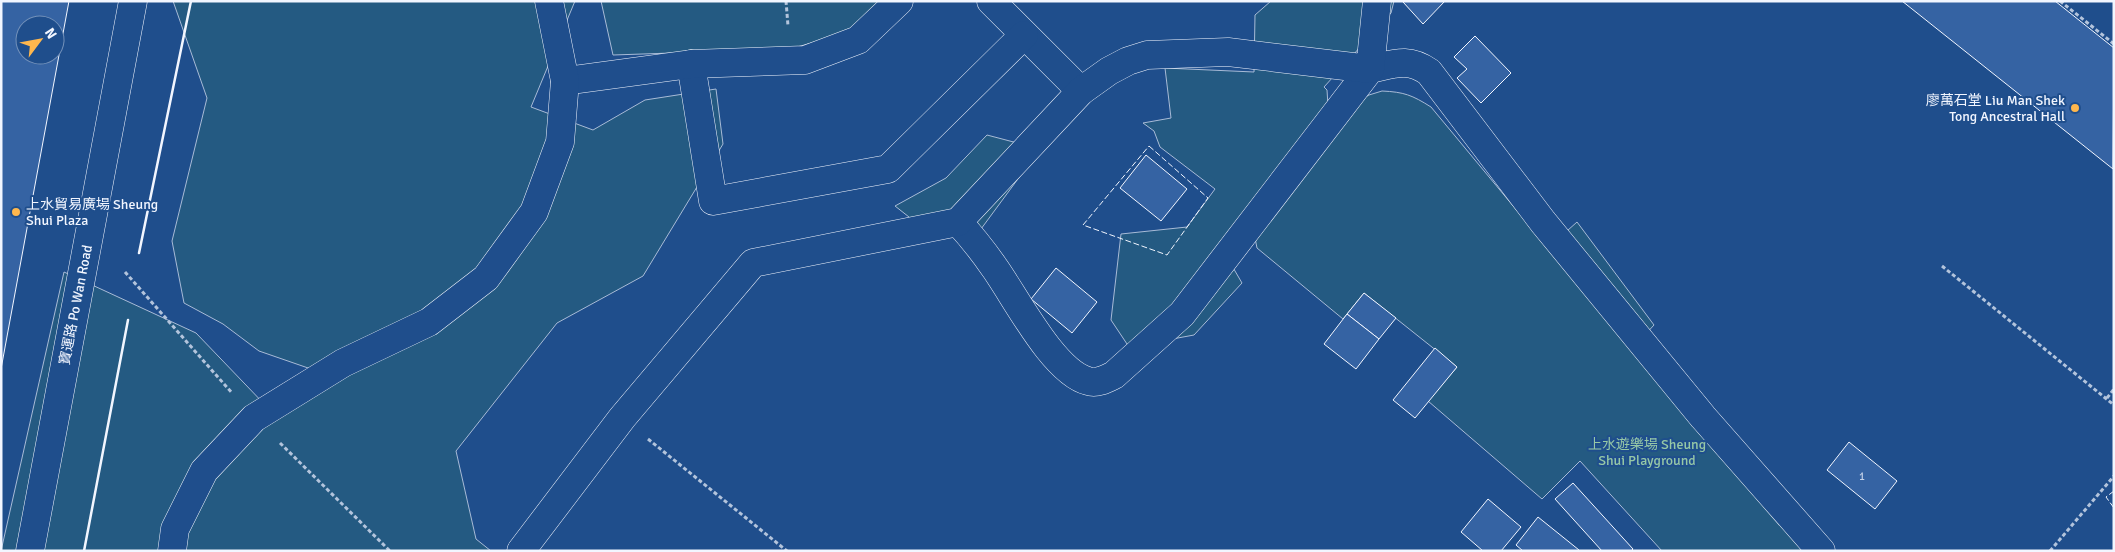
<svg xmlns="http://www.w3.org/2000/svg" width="2115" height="552" viewBox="0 0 2115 552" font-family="Signika,'Noto Sans SC',sans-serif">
  <rect width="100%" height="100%" fill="#1f4e8c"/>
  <g fill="#245a82" stroke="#a8bbd7">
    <path d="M173 1H575L531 107 593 130 645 100 716 89 723 144 643 276 557 323 456 451 476 539 491 551H1L64 272 196 333 268 408 337 378 259 351 223 324 184 303 172 241 207 98Z"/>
    <path d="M601 1H883L856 26 829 38 790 49 613 55Z"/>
    <path d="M1271 1H1394L1391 13 1324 87 1327 90 1328 106 1221 247 1242 283 1194 335 1129 347 1111 320 1121 234 1187 227 1215 189 1160 147 1154 131 1143 123 1171 118 1165 68 1254 72 1255 15Z"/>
    <path d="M1382 91C1404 92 1412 95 1431 107L1548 248 1577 222 1654 325 1632 349 1803 551H1662L1580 461 1542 499 1428 401 1457 367 1364 293 1343 319 1257 248 1254 233 1357 102 1369 95Z"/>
    <path d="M987 135 1040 149 981 229 923 228 895 206 946 178Z"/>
  </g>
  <g fill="#3563a3" stroke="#f2f6ff" fill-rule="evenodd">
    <path d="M1 1H69L1 369ZM25 25H55V55H25Z"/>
    <path d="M1404 1H1445L1423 24 1403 2Z"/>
    <path d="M1902 1H2055L2114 48 2113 169Z"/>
    <path d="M1475 36 1511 73 1481 103 1457 78 1467 69 1454 57Z"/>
    <path d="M1146 155 1187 189 1161 221 1120 188Z"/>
    <path d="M1056 268 1097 302 1072 333 1031 299Z"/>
    <path d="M1364 293 1396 318 1379 339 1347 314Z"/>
    <path d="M1347 314 1379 339 1356 369 1324 344Z"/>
    <path d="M1435 348 1457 367 1415 418 1393 400Z"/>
    <path d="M1849 442 1897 481 1875 509 1827 470Z"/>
    <path d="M1573 483 1633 549 1631 551H1602L1555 499Z"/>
    <path d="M1488 499 1521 527 1501 551H1483L1461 532Z"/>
    <path d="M1538 517 1579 550V551H1523L1516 545Z"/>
  </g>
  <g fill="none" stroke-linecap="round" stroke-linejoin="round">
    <g stroke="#f2f6ff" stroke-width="29">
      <g id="minor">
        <path d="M991 1 1081 91"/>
        <path d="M691 64 713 201 888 169 1024 35"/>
        <path d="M565 81 691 64 805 60 858 40 899 1"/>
        <path d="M958 222C971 236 983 251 994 267 1015 296 1053 372 1088 381 1097 384 1106 379 1114 375L1182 314 1370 69C1394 64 1408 57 1429 72L1543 222 1703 417 1821 551"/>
        <path d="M30 551 133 1"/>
        <path d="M172 551 175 529 204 471 254 418 343 363 429 322 486 278 534 212 560 142 565 81 549 1"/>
        <path d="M521 551 622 418 753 263 958 222 1081 91 1109 71 1128 61 1147 55 1228 52 1370 69 1377 1"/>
      </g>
    </g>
    <g stroke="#b3c4dc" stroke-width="3" stroke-dasharray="4 2.5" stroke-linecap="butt">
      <path d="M786 1 788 26"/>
      <path d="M2060 1 2114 44"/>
      <path d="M1942 266 2114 405"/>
      <path d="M125 272 232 393"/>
      <path d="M2107 398 2114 389"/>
      <path d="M648 439 787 551"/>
      <path d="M280 443 390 551"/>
      <path d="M2050 551 2114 476"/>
    </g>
    <use href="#minor" stroke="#1f4e8c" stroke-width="28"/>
    <g stroke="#f2f6ff" stroke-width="1" stroke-dasharray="6 2.5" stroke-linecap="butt">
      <path d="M1149 146 1208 198 1167 255 1083 225Z"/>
      <path d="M2114 491 2106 497 2114 508"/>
    </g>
    <g stroke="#f2f6ff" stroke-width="2.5">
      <path d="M139 253 191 1"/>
      <path d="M84 551 128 320"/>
    </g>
  </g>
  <g fill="#ffb74d" stroke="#1f4e8c" stroke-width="2">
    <circle cx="2075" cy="108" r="5"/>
    <circle cx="16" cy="212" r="5"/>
  </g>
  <g text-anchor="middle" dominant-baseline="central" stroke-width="4" stroke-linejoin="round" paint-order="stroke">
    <g font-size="11" fill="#c3d1e8">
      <text x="1862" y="476">1</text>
    </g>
    <g font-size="14" fill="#f2f6ff" stroke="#1f4e8c" text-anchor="end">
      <text x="2065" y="100">廖萬石堂 Liu Man Shek<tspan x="2065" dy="16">Tong Ancestral Hall</tspan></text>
      <text x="26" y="204" text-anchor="start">上水貿易廣場 Sheung<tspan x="26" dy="16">Shui Plaza</tspan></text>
    </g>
    <g font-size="14" fill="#f2f6ff" stroke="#1f4e8c">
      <text transform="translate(76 305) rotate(-79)">寶運路 Po Wan Road</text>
    </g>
    <g font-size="14" fill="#97c8a6" stroke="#1f4e8c">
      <text x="1647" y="444">上水遊樂場 Sheung<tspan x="1647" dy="16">Shui Playground</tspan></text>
    </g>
  </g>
  <rect width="2115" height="552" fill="none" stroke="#f2f6ff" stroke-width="5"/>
  <g transform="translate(40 40) rotate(58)"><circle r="24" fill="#1f4e8c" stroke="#7391ba"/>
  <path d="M0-4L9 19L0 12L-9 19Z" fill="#ffb74d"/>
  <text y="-8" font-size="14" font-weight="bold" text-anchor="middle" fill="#f2f6ff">N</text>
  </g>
</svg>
